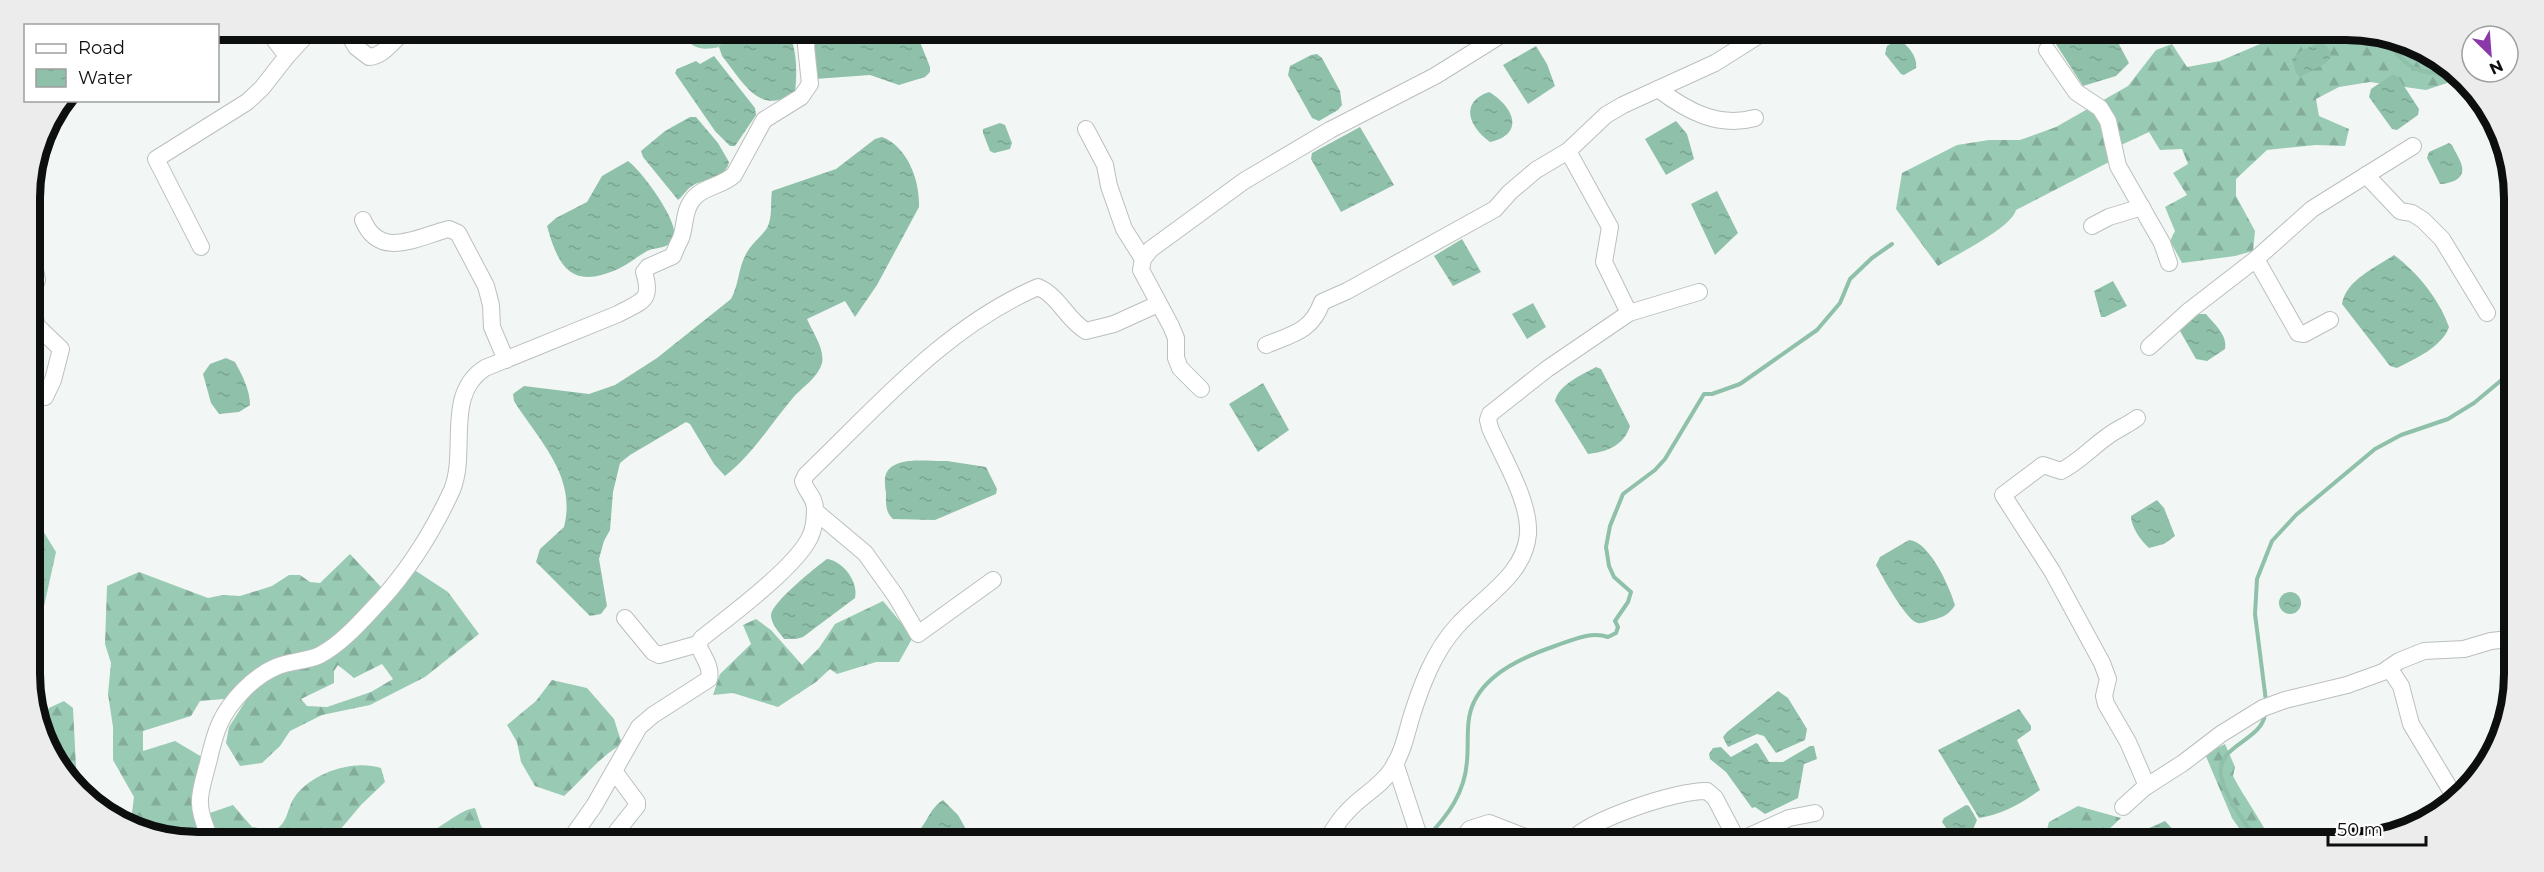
<svg xmlns="http://www.w3.org/2000/svg" width="2544" height="872" viewBox="0 0 2544 872" font-family="Montserrat,sans-serif">
  <defs>
    <pattern id="forest-firs" width="22" height="20" patternUnits="userSpaceOnUse" patternTransform="scale(1.5)"><rect width="22" height="20" fill="#99cab4"/><path d="M5 1l3.5 6h-7zM16 11l3.5 6h-7z" fill="#83ac9a"/></pattern>
    <pattern id="water-ripples" width="26" height="14" patternUnits="userSpaceOnUse" patternTransform="scale(1.5)"><rect width="26" height="14" fill="#8fc0aa"/><path d="M2 4q2-2 4 0t4 0M15 11q2-2 4 0t4 0" fill="none" stroke="#7aa491"/></pattern>
  </defs>
  <rect width="100%" height="100%" fill="#f2f7f5"/>
  <g fill="url(#forest-firs)" fill-rule="evenodd">
    <path d="M682 31H728L719 47C702 51 689 49 682 31Z"/>
    <path d="M2279 36H2389L2459 79 2426 90 2370 82 2339 87 2316 99 2319 116 2349 129 2345 146 2316 145 2267 150 2236 179V196L2255 231 2253 251 2235 256 2182 263 2170 241 2175 231 2165 207 2187 195 2173 173 2188 164 2182 149 2160 150 2149 132 2119 146 2111 161 2016 210C2011 228 1956 255 1938 266L1896 209 1902 173 1957 145 1989 140H2020L2056 127 2128 86 2156 50 2172 44 2187 67 2220 61Z"/>
    <path d="M32 513 56 552 33 656Z"/>
    <path d="M350 554 381 587 416 571 448 592 479 634 425 677 370 705 322 715 290 731 280 746 262 763 240 766 226 743 229 727 248 697 200 701 191 716 143 731V751L175 741 202 757 204 815 233 805 252 827 275 831C291 818 285 810 296 795 314 772 354 759 381 768L385 782 361 805 334 837 155 836 131 821 134 797 113 760V727L108 694 111 663 105 644 107 586 139 572 208 598 223 595 240 596 272 586 289 575H300L310 582 320 583ZM382 664 393 679 371 692 327 707 307 706 301 699 334 683V671L338 665 354 678Z"/>
    <path d="M883 601 913 637 899 662H876L837 674 830 669 816 682 778 707 733 693 713 695 720 674 751 644 743 625 756 619 771 630 802 665 819 648 835 624Z"/>
    <path d="M552 680 587 688 614 719 622 744C599 757 584 778 564 796L535 786 521 762 517 742 507 725 536 701Z"/>
    <path d="M64 701 73 708 76 767 72 785 42 723 49 708Z"/>
    <path d="M2225 744 2235 767 2233 776C2245 799 2260 818 2271 841H2248L2232 818 2205 754Z"/>
    <path d="M2078 806 2121 818 2104 834 2107 841H2088L2083 837 2079 841H2044L2049 822Z"/>
    <path d="M475 808 481 826 491 837H417L420 832C438 835 454 811 475 808Z"/>
  </g>
  <g fill="url(#water-ripples)">
    <path d="M728 31 786 32C798 43 797 76 795 92 759 118 742 80 722 56L719 47Z"/>
    <path d="M810 32H916L930 67V72L925 77 899 85 870 75 815 79Z"/>
    <path d="M2050 35H2114L2129 63 2116 76 2083 86Z"/>
    <path d="M1898 39C1907 44 1918 57 1916 68L1904 75 1901 74 1885 54 1887 46Z"/>
    <path d="M2323 41 2329 49 2331 56 2326 63 2300 77 2296 73 2292 59 2301 51Z"/>
    <path d="M1536 46 1547 64 1555 86 1528 104 1503 65Z"/>
    <path d="M1317 54 1322 58 1340 91 1342 105 1338 110 1319 121 1312 118 1288 75 1290 66 1311 55Z"/>
    <path d="M714 56 755 108 756 115 735 146H730L715 131 675 73 677 69 696 61 700 64Z"/>
    <path d="M2393 74 2398 77 2419 109 2418 115 2397 130 2392 129 2369 97 2371 89Z"/>
    <path d="M1489 92C1513 106 1526 134 1490 142 1469 127 1459 102 1489 92Z"/>
    <path d="M690 117H696L718 143 729 162C726 179 705 178 692 186 686 190 683 196 678 200L643 157 641 151 665 131Z"/>
    <path d="M1676 121 1687 134 1694 159 1666 175 1645 139Z"/>
    <path d="M1000 123 1005 125 1012 143 1010 149 994 153 990 151 983 133V129Z"/>
    <path d="M1360 127 1394 185 1341 212 1311 159 1312 153Z"/>
    <path d="M882 137C908 147 920 181 919 207L877 285 855 317 845 301 807 319C812 331 825 349 822 363 818 378 802 387 792 399 770 425 753 454 725 476L714 464 690 424 686 422 630 455 620 463 613 492 610 530 604 541 599 559 607 606 601 614 590 616 536 562 540 549 564 527C577 476 539 441 514 401L513 394 524 386 589 394 615 385 657 358 731 299C739 285 738 268 746 254 751 244 761 237 767 228 773 217 770 203 772 191L836 169 875 139Z"/>
    <path d="M2449 143 2452 145C2458 158 2471 173 2454 181 2448 183 2445 184 2440 184L2427 158 2429 152Z"/>
    <path d="M628 161C641 170 679 221 674 237 669 250 658 246 647 251 638 256 630 263 620 268 573 290 559 270 547 226L556 218 587 202 602 176Z"/>
    <path d="M1717 191 1738 233 1715 255 1691 204Z"/>
    <path d="M1462 239 1481 272 1453 286 1434 256Z"/>
    <path d="M2394 255C2418 273 2439 299 2449 327 2442 347 2415 359 2397 368L2390 366 2342 304C2346 280 2375 268 2394 255Z"/>
    <path d="M2113 281 2127 306 2105 317H2101L2094 291Z"/>
    <path d="M1533 303 1546 327 1527 339 1512 314Z"/>
    <path d="M2199 314H2206C2214 324 2228 335 2225 349L2207 361 2196 359 2180 331 2182 327Z"/>
    <path d="M226 358 235 362C242 375 250 390 250 405L239 412 219 414 211 403 203 374 210 364Z"/>
    <path d="M1596 367 1601 369 1630 426C1624 446 1606 452 1588 454L1555 401C1559 384 1582 375 1596 367Z"/>
    <path d="M1263 383 1289 430 1258 452 1229 404Z"/>
    <path d="M947 461 986 467 997 489 996 494 935 520 893 519C885 512 886 503 886 493 885 487 884 479 886 474 894 455 930 462 947 461Z"/>
    <path d="M2157 500 2164 508 2175 536 2164 544 2149 548C2141 541 2131 527 2131 516Z"/>
    <path d="M1909 540C1930 542 1949 586 1955 605 1950 614 1942 618 1932 620 1928 621 1922 624 1918 623 1907 622 1882 576 1876 565L1880 557Z"/>
    <path d="M827 559C843 561 859 582 855 598L803 637 796 639H784C779 632 771 624 771 615 772 602 816 567 827 559Z"/>
    <circle cx="2290" cy="603" r="11"/>
    <path d="M1778 691 1788 698 1807 729 1805 740 1776 753 1764 736 1757 734 1728 747 1723 737 1727 732Z"/>
    <path d="M2019 709 2031 726V730L2017 740 2040 790C2020 804 2003 814 1979 818L1938 750Z"/>
    <path d="M1756 743 1758 744 1769 762H1783L1810 746H1814L1817 759 1804 764 1798 798 1765 814 1755 807 1752 808 1726 772 1710 759 1709 754 1713 748 1721 747 1731 757Z"/>
    <path d="M943 800 958 815 971 838H911C927 827 928 809 943 800Z"/>
    <path d="M1966 805 1969 806 1977 820 1968 841H1955L1942 822 1944 818Z"/>
    <path d="M2165 821 2184 841H2135L2138 833Z"/>
  </g>
  <g fill="none" stroke-linecap="round" stroke-linejoin="round">
    <g stroke="#8fc0aa" stroke-width="4">
      <path d="M2389 36C2391 50 2406 66 2419 70 2426 73 2435 72 2442 75 2456 81 2471 92 2480 104"/>
      <path d="M2266 701 2255 614 2257 579 2272 541 2296 515 2375 449 2401 435 2448 419 2474 403 2510 373"/>
      <path d="M1427 837C1448 816 1465 792 1467 761 1469 742 1465 720 1474 702 1488 672 1526 656 1555 646 1572 640 1591 631 1608 637L1616 633 1618 627 1615 621 1628 602 1631 592 1614 577 1609 566 1606 547 1610 526 1623 494 1655 470 1665 459 1704 394H1712L1740 384 1817 330 1840 303 1850 279 1872 258 1892 244"/>
      <path d="M2256 841C2245 820 2225 799 2221 775 2216 745 2262 741 2265 714"/>
    </g>
    <g stroke="#bbbfbd" stroke-width="18">
      <g id="minor">
        <path d="M267 30 287 56"/>
        <path d="M346 30 356 47 369 57C384 56 393 40 405 31"/>
        <path d="M2047 50 2076 92 2100 108 2108 121 2118 166 2162 243 2169 263"/>
        <path d="M1658 89C1687 111 1718 128 1755 118"/>
        <path d="M1086 129 1105 165 1109 186 1124 229 1143 259"/>
        <path d="M1568 151 1610 227 1604 262 1629 313"/>
        <path d="M2366 175 2400 211 2412 213 2423 220 2442 239 2487 313"/>
        <path d="M363 220C380 261 419 236 449 229L458 233 486 286 491 305 492 327 506 360"/>
        <path d="M2092 226 2109 217 2142 207"/>
        <path d="M201 247 156 159 247 102 262 88 287 56 311 30"/>
        <path d="M32 255 37 280 32 294 36 325 61 349 53 380 45 397"/>
        <path d="M2256 259 2312 209 2413 146"/>
        <path d="M1266 345C1293 334 1312 331 1322 302L1347 291 1495 209 1510 192 1536 170 1568 151 1606 115 1623 105 1715 63 1761 34"/>
        <path d="M2149 347 2190 310 2256 259 2298 333 2304 334 2330 320"/>
        <path d="M1201 389 1180 368 1176 358V338L1171 326 1141 270 1143 259 1151 249 1244 181 1330 130 1435 76 1504 33"/>
        <path d="M2137 418C2128 425 2117 429 2108 436 2092 447 2079 462 2061 471L2043 465 2003 495 2052 571 2102 663 2108 679 2104 696 2106 704 2128 742 2147 786"/>
        <path d="M815 511 865 553 895 595 918 634 993 580"/>
        <path d="M625 618 653 652 659 655 698 644"/>
        <path d="M2389 668 2401 686 2411 724 2456 799"/>
        <path d="M1395 763 1418 833 1423 839"/>
        <path d="M614 771 637 802V806L617 831 614 837"/>
        <path d="M2123 807 2144 788 2183 763 2221 734 2263 708 2285 700 2347 685 2383 672 2399 661 2424 651 2464 649 2491 641 2509 639"/>
        <path d="M209 836C195 803 199 796 208 763 211 750 214 736 220 723 230 701 254 676 276 667 291 660 306 662 320 655 343 643 363 619 381 600 409 569 434 529 452 490 468 451 444 394 485 368L618 314C642 301 653 301 644 272L648 267 673 256C675 250 678 244 681 238 686 224 683 207 697 195 708 186 723 185 734 175L764 120 801 97 810 84 806 46 808 32"/>
        <path d="M572 837 594 806 639 727 653 715 709 679C712 666 702 656 698 644L702 638C730 616 796 567 810 537 814 529 815 518 815 509 815 497 806 492 803 481L806 475C878 406 945 327 1038 287 1059 296 1067 320 1086 331L1114 324 1158 304"/>
        <path d="M1328 839C1333 830 1339 820 1346 813 1360 796 1380 788 1392 769 1402 754 1406 736 1411 718 1421 686 1434 651 1457 626 1482 598 1525 575 1528 534 1530 501 1503 458 1490 428L1488 420 1490 414 1547 369 1629 313 1699 292"/>
        <path d="M1462 839 1470 829 1489 823 1533 840"/>
        <path d="M1572 840C1591 819 1678 790 1707 791L1715 798 1736 838 1743 839 1789 818 1815 813"/>
      </g>
    </g>
    <use href="#minor" stroke="#fff" stroke-width="16"/>
  </g>
  <path d="M0 0H2544V872H0ZM198 40H2346A158 158 0 0 1 2504 198V674A158 158 0 0 1 2346 832H198A158 158 0 0 1 40 674V198A158 158 0 0 1 198 40Z" fill="#ececec" fill-rule="evenodd"/>
  <path fill="none" stroke="#0d0e0e" stroke-width="8" d="M198 40H2346A158 158 0 0 1 2504 198V674A158 158 0 0 1 2346 832H198A158 158 0 0 1 40 674V198A158 158 0 0 1 198 40Z"/>
  <rect x="24" y="24" width="195" height="78" fill="#ffffff" stroke="#9e9f9f" stroke-width="1.5"/>
  <rect x="36" y="44" width="30" height="9" fill="#ffffff" stroke="#9e9f9f" stroke-width="1.5"/>
  <text x="78" y="54" font-size="18" fill="#0d0e0e">Road</text>
  <rect x="36" y="69" width="30" height="18" fill="url(#water-ripples)" stroke="#9e9f9f" stroke-width="1.5"/>
  <text x="78" y="84" font-size="18" fill="#0d0e0e">Water</text>
  <g transform="translate(2490 54) rotate(155)"><circle r="28" fill="#ffffff" stroke="#9e9f9f" stroke-width="1.5"/>
  <path d="M0-4.5L10 22L0 15L-10 22Z" fill="#8b39a8"/>
  <text y="-9" font-size="16" font-weight="bold" text-anchor="middle" fill="#0d0e0e">N</text>
  </g>
  <path d="M2328 836v9h98v-9" fill="none" stroke="#0d0e0e" stroke-width="3"/>
  <text x="2337" y="836" font-size="18" fill="#0d0e0e" stroke="#ffffff" stroke-width="4.5" paint-order="stroke">50 m</text>
</svg>
